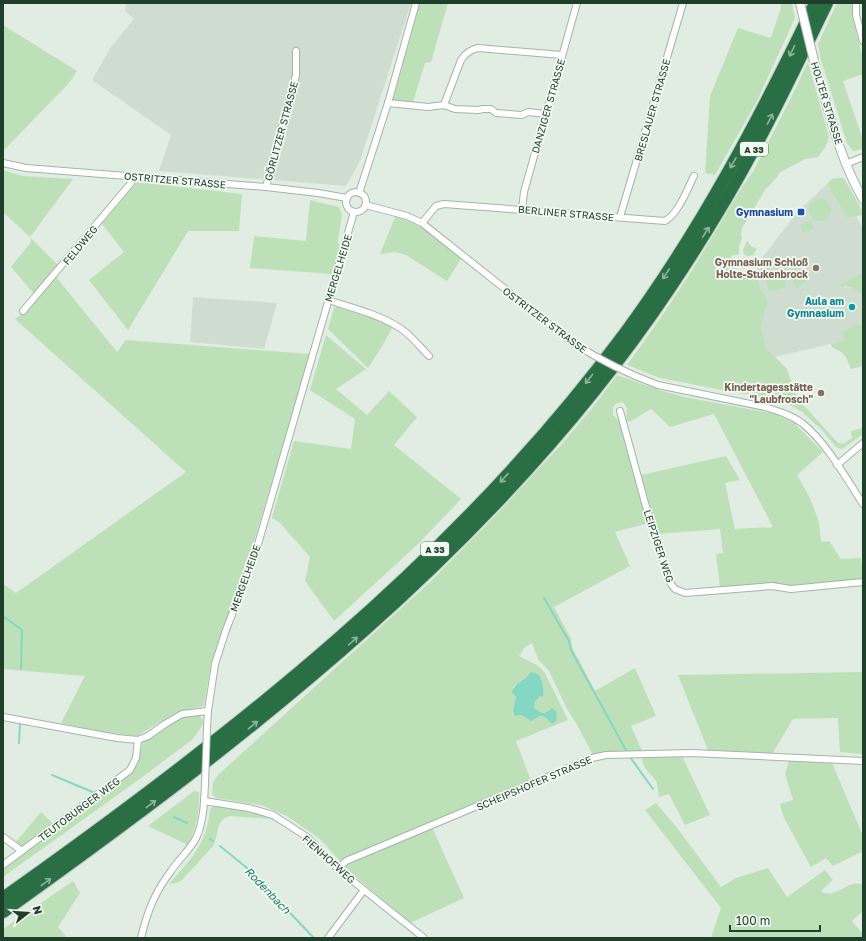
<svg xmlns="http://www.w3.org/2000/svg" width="866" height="941" viewBox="0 0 866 941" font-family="'Golos Text',sans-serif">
  <rect width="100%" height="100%" fill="#e1ede3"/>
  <g fill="#cfddd1">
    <path d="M123 3H411L360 161 346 186 159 171 171 135 92 80 111 47 134 19 125 11 126 5Z"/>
    <path d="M827 184 847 218 856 216 863 228V272L840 286 854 288 863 298V326L844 341 774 357 766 348 761 326 768 300 761 290 758 281 768 265 761 259 799 210Z"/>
    <path d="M193 297 277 303 264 349 190 342Z"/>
  </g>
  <g fill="#bde0b8" fill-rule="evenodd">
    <path d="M420 3H448L431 62 425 63 413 102 393 100Z"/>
    <path d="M781 3H792L795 18 757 101 715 175 705 173 710 96 738 28 771 38 781 8Z"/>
    <path d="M837 3H852V15L863 59V74L843 81 863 140V149L853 151 847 143 821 60 818 44Z"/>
    <path d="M3 25 77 71 69 83 3 151Z"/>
    <path d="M808 62 829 137 826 146 818 157 805 159 779 173 778 176 765 190 742 228 741 236 742 238 739 246V254L731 256 736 275 760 269 765 264H768L770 274 762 276 758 281 761 290 768 300 761 326 766 348 787 369 797 398 838 443 843 444 852 438 851 431 863 428V434L842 449 836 447 822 430 801 411 776 398 737 393 660 378 627 365 662 316 691 272 744 184 754 170 790 100Z"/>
    <path d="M3 170 22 176 73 179 30 237 59 266 35 295 11 267 31 242 30 237 3 212Z"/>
    <path d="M838 178H843L845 180 863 212V215L847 218 827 184 832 179Z"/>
    <path d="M137 182 242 194 239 231H188L128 330 89 280 124 252 102 224Z"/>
    <circle cx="820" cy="210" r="11"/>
    <path d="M310 200 339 207 342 215 338 241 340 247 332 274 250 268 254 236 306 241Z"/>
    <path d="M396 215 426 230 461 259 447 281 406 255 395 252 380 254Z"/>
    <path d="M811 221 814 229 803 233 800 225Z"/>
    <path d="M747 241 751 246 757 249 753 255 748 256 744 254 743 250Z"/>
    <path d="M863 272V298C859 291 852 286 844 286L842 288 840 285Z"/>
    <path d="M802 274 807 281 797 288 792 280Z"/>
    <path d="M784 276 786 287 769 292 766 280Z"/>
    <path d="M56 277 117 352 126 340 310 354 249 558 211 663 204 706 177 712 137 736 98 731 61 723 85 676 3 669V584L16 593 186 472 15 319C32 308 44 291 56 277Z"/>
    <path d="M338 307 369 315 392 328 382 346 368 368 328 329 334 308Z"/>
    <path d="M857 324 863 326V366L851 369C846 356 845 353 832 347L831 344 844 341 842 333Z"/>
    <path d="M326 335 366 369 336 389 367 415 389 391 417 417 394 445 461 499 418 544 334 621 305 581 310 557 280 523 272 518 294 441 351 449 355 419 310 390Z"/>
    <path d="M617 375 662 391 685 397 775 414 794 423 823 452 797 475 810 498 819 522 821 542 829 541 841 559 861 558 863 580 792 586 720 588 716 554 723 553 720 529 658 534 641 475 726 456 740 480 725 483 735 529 766 527V528L773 527 714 414 670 427 651 409 631 421 626 422 627 408 623 402 617 403 613 407V415L621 422 649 523 615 532 630 566 554 607 571 639 572 647 595 691 635 668 656 716 631 726 642 751 602 753 593 755 576 723 567 709 549 671 538 659 532 643 525 647 519 656 537 665 545 673 568 720 516 741 531 781 430 823 464 898 410 923 350 872 320 839 287 816 261 805 216 798 212 794 213 783 218 775 430 582 492 519 561 445 597 402ZM529 675 543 685C542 694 535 700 534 708L540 712 545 713 552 708 555 710 557 715 552 724 545 717 522 715 513 710 516 697 513 687Z"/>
    <path d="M863 672V754L840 752 838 718 793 719 772 754 708 750 678 675Z"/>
    <path d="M198 714 203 720V724L193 739 141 778 3 877V867L129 775 137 765 143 742C147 739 152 737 156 735 173 724 176 716 198 714Z"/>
    <path d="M682 756 710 815 685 825 669 794 659 797C658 793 658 788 657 783 653 774 640 768 643 757Z"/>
    <path d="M788 760 832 763 863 836V851L833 866 826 858 811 867 784 818 780 804 793 800 785 774 788 764Z"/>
    <path d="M194 791 199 792C200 812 196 827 188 845L148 826Z"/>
    <path d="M656 803 678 829 721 887 736 878 768 868 787 897 825 870 833 880 821 891C831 899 842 887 853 884 856 883 860 884 863 884V911L852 921 863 934V938H711L721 908 645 810Z"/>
    <path d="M215 805 248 810 272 817 289 827 270 819 230 816 223 819 219 825 214 845 181 881 177 883 169 884C191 859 207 844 210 809Z"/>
    <path d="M41 812 54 825 27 846 21 847 15 843Z"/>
    <path d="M73 881 80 893 58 927 67 938H3V929Z"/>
  </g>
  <path fill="#85d7c3" d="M531 672C534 673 538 674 540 677 543 680 544 694 543 697L540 696 535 702 534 708 540 712 545 713 552 708C558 711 557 715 556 721L552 724 545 717 540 716 531 721 522 715 515 716 513 710 516 697 512 692C515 682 526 680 531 672Z"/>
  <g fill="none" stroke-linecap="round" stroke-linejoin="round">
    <g stroke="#85d7c3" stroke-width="2">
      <path d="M544 598 569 641 571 650 627 752"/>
      <path d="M3 616 22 630 21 669"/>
      <path d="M19 743 20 722"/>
      <path d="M630 757 653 789"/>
      <path d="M52 775 95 793"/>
      <path d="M174 817 187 823"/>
      <path d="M210 839 213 841"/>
      <path d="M220 846 247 868 314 938"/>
    </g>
    <g stroke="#a3b5a8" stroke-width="8">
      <g id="minor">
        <path d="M856 3V15L863 41"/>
        <path d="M388 103 428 107 444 105 455 109 478 110 483 109H491L496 113 522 115 528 112 545 114"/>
        <path d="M444 105 461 60C466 53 470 50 478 48L562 55"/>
        <path d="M3 163 26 168 266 187 318 193 347 198"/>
        <path d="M846 164 863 157"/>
        <path d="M266 187 296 75V51"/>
        <circle cx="356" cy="202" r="10"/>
        <path d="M359 193 388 103 416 3"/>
        <path d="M366 205 407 216 422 223 573 343"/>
        <path d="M522 209 524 192 577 3"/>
        <path d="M620 217 683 3"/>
        <path d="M422 223 436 206 444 204 665 221C678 214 687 190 694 176"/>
        <path d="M328 300C353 308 378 314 400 328 411 335 420 347 429 356"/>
        <path d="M23 311 131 183 134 177"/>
        <path d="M658 385 765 407C778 411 791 415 802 423 826 442 846 478 863 504"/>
        <path d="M620 411 645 503 671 584 675 589 685 593 772 586 791 589 863 582"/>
        <path d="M837 465 863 443"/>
        <path d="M3 717 117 738 138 740 148 736 165 724 182 714 208 711"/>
        <path d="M207 728 208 711 215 664 226 630 254 558 354 212"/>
        <path d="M204 801 249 808 273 815 307 837 338 869 424 938"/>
        <path d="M3 837 22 851"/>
        <path d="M3 865 130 770 136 758 138 740"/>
        <path d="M338 869 346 861 592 758 606 755 692 753 863 761"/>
        <path d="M141 938C147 912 155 892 171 871 179 859 191 849 197 836 204 819 204 802 205 784"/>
        <path d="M328 938 364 890"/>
      </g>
    </g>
    <g stroke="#a3b5a8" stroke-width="10">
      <path id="tertiary" d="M815 65C829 110 839 158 863 199"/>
    </g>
    <g stroke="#c1c9c3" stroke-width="14">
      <g id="motorway">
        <path d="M3 898C232 736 457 560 625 333 700 231 760 118 815 3"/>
        <path d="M3 912C251 735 499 544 670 288 700 243 729 196 754 149 780 101 803 52 827 3"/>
      </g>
    </g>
    <use href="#minor" stroke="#fff" stroke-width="6"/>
    <use href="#tertiary" stroke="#fff" stroke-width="8"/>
    <use href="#motorway" stroke="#296e45" stroke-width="12"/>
    <g stroke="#a3b5a8" stroke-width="8" stroke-linecap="butt">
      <g id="minor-bridge">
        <path d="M573 343C600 360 628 374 658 385"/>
        <path d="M205 784 207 728"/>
      </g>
    </g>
    <g stroke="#a3b5a8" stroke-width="10" stroke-linecap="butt">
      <path id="tertiary-bridge" d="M800 3 815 65"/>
    </g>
    <use href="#minor-bridge" stroke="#fff" stroke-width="6"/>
    <use href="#tertiary-bridge" stroke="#fff" stroke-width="8"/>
  </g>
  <defs><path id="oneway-shaft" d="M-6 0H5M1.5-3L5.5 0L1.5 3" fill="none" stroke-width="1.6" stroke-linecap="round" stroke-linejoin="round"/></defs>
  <g stroke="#8eb49c">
    <use href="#oneway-shaft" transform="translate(792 51) rotate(116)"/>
    <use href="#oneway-shaft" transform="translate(770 119) rotate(-63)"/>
    <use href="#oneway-shaft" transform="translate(733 163) rotate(120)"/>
    <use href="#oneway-shaft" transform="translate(706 232) rotate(-57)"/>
    <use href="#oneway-shaft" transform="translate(666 274) rotate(124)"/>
    <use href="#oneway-shaft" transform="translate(589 379) rotate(128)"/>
    <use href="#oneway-shaft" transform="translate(504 478) rotate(133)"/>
    <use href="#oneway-shaft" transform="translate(353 641) rotate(-42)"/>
    <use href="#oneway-shaft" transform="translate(253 725) rotate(-39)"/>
    <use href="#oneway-shaft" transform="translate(151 804) rotate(-37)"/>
    <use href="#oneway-shaft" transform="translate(46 882) rotate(-36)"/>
  </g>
  <rect fill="#1a4fb4" stroke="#f2f9f3" stroke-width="1.5" x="797" y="208" width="8" height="8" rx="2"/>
  <g fill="#8d6e63" stroke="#f2f9f3" stroke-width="1.5">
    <circle cx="816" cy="268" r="4"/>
    <circle cx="821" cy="393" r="4"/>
  </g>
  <circle fill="#0f9aa8" stroke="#f2f9f3" stroke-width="1.5" cx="852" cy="307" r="4"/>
  <g text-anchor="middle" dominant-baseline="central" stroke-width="3.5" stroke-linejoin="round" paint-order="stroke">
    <g fill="#f2f9f3" stroke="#5f7766" stroke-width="1">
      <rect x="740" y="142" width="28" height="14" rx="3"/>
      <rect x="421" y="542" width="28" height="14" rx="3"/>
    </g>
    <g font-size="9" font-weight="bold" fill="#203f2a">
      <text x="754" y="149">A 33</text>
      <text x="435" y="549">A 33</text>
    </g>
    <g font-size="10" fill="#203f2a" stroke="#f2f9f3">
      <text transform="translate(827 103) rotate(73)">HOLTER STRASSE</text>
      <text transform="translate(548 106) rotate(-74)">DANZIGER STRASSE</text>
      <text transform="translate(652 110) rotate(-74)">BRESLAUER STRASSE</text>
      <text transform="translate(281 131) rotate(-75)">GÖRLITZER STRASSE</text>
      <text transform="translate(175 180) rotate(5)">OSTRITZER STRASSE</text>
      <text transform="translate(566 213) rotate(5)">BERLINER STRASSE</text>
      <text transform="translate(80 245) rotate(-50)">FELDWEG</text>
      <text transform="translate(338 268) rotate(-73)">MERGELHEIDE</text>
      <text transform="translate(545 320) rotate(37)">OSTRITZER STRASSE</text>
      <text transform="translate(659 546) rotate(72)">LEIPZIGER WEG</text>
      <text transform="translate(245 578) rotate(-70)">MERGELHEIDE</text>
      <text transform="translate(534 783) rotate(-23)">SCHEIPSHOFER STRASSE</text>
      <text transform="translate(79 809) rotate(-37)">TEUTOBURGER WEG</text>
      <text transform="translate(329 859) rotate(42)">FIENHOFWEG</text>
    </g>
    <g font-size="10" font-weight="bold" fill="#164399" stroke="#f2f9f3" text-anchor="end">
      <text x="793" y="212">Gymnasium</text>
    </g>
    <g font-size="10" font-weight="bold" fill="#785e54" stroke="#f2f9f3" text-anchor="end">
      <text x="808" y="262">Gymnasium Schloß<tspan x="808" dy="12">Holte-Stukenbrock</tspan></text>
      <text x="813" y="387">Kindertagesstätte<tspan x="813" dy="12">"Laubfrosch"</tspan></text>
    </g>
    <g font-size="10" font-weight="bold" fill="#0d838f" stroke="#f2f9f3" text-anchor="end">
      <text x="844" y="301">Aula am<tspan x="844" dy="12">Gymnasium</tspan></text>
    </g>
    <g font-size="11" font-style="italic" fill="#157b64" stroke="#f2f9f3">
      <text transform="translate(268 890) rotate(46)">Rodenbach</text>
    </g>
  </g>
  <rect width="866" height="941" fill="none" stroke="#203f2a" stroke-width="8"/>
  <g transform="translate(28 913) rotate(73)" stroke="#f2f9f3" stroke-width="3" paint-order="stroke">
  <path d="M0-3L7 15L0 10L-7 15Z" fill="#203f2a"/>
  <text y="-6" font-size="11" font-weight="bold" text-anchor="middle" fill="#203f2a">N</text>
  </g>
  <path d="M730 925v6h90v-6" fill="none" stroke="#203f2a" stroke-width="2"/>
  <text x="736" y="925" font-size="12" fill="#203f2a" stroke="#f2f9f3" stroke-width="3" paint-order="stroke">100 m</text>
</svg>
